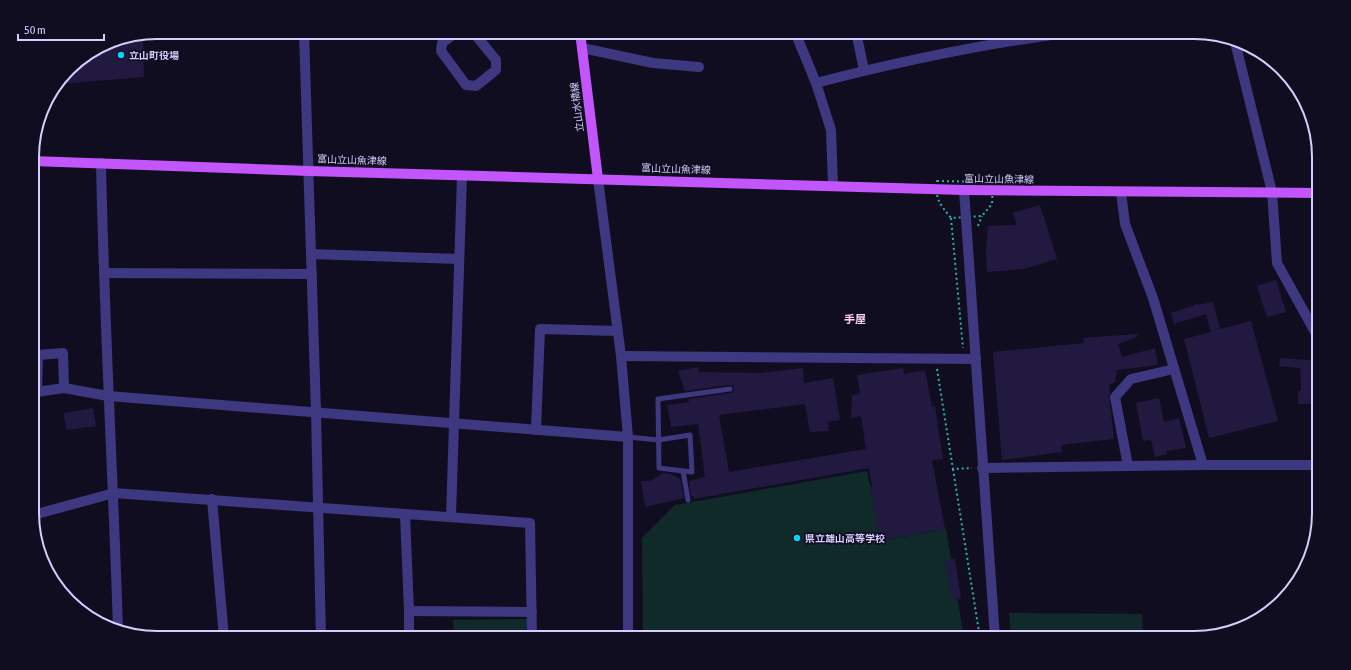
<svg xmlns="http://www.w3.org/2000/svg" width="1351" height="670" viewBox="0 0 1351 670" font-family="'Asap Condensed','Noto Sans JP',sans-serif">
  <rect width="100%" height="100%" fill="#110d20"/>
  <g fill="#102a2a">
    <path d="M867 471 881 541 946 529 964 638H643L642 538 675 505Z"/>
    <path d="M1009 613 1142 614 1143 638H1011Z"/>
    <path d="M527 619 526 638H454L453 620Z"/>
  </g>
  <g fill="#221941">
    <path d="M143 40 144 77 59 84 75 63 110 41Z"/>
    <path d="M1040 205 1057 259 1024 269 987 272 986 249 988 226 1017 225 1013 213Z"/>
    <path d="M1276 280 1286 312 1267 317 1257 286Z"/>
    <path d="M1213 302 1220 329 1251 321 1278 421 1209 438 1184 339 1211 332 1206 314 1174 324 1171 313 1198 304V305Z"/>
    <path d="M1137 334V337L1118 344 1122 357 1155 348 1158 365 1117 370 1115 382 1109 385 1110 393 1109 396 1114 439 1061 445 1062 452 1002 460 993 352 1084 343 1083 338Z"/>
    <path d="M1280 358 1319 361V383H1314L1313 404H1298V391H1301L1300 368 1279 366Z"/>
    <path d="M698 367 699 372 760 373 803 368 804 383 833 378 840 420 828 422 829 431 810 432 805 404 719 415 729 472 866 449 861 416 851 418 852 395 860 394 857 375 903 368 904 374 925 370 932 407 935 406 943 459 932 460 945 529 880 541 870 487H872L869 468 694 499V496L691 497 689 481 705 477 698 424 671 427 667 405 689 402 688 399 731 393 733 392 734 389 733 386 729 385 685 391 678 371Z"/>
    <path d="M1159 398 1164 422 1179 418 1186 448 1166 451 1167 454 1155 457 1151 440 1143 441 1136 403Z"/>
    <path d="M93 408 96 426 66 430 64 413Z"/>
    <path d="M663 473 671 474 680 479 684 498 645 507 641 481H650Z"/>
    <path d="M955 559 961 599 952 600 945 560Z"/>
  </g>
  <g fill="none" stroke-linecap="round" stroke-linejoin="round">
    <g stroke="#2fb0ac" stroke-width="2" stroke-dasharray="2 3" stroke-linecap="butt">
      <path d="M937 181 993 182 992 204 982 216 951 218C940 204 935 200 937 181Z"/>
      <path d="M951 218 963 348"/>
      <path d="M978 226 982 216"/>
      <path d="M937 369 953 469 972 468"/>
      <path d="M953 469 980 638"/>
    </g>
    <g stroke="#3d387f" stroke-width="5">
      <path d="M628 437 658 440 690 435 692 472 659 468 658 399 730 389"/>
      <path d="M683 471 688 500"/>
    </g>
    <g stroke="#3d387f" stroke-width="10">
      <path d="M457 32 442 43 441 51 466 85 476 86 496 70V60L473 32"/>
      <path d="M795 32 816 83"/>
      <path d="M856 32 864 70"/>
      <path d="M1235 42 1272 192 1277 263 1319 339"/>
      <path d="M582 48 653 63 699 67"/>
      <path d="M101 163C104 318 113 473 118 629"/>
      <path d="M598 179 621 356 628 437V638"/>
      <path d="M833 186 831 130 816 83C901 61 987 43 1074 32"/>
      <path d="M311 254 459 259"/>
      <path d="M104 273 312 274"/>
      <path d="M621 356 976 359"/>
      <path d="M64 388 63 353 38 355 37 392 64 388 108 396"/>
      <path d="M536 430 540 329 618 331"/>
      <path d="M1128 466 1115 397 1131 379 1174 369"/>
      <path d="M982 468 1203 465H1319"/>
      <path d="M212 499 224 638"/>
      <path d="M405 514 409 611V638"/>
      <path d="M33 515 114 493 530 523 532 638"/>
      <path d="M451 516 462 176"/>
      <path d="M409 611 532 612"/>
    </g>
    <g stroke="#3d387f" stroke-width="10">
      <path d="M304 32 316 412 321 638"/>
      <path d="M964 190 995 638"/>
      <path d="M1121 192 1125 224 1153 298 1203 465"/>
      <path d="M108 396 628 437"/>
    </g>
    <g stroke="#c355fd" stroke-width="10">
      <path d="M580 32 598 179"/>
      <path d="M32 161 309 171 964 190 1318 193"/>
    </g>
  </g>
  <g fill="#03d6f4" stroke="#110d20" stroke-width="1.5">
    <circle cx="121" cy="55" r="4"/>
    <circle cx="797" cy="538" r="4"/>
  </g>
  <g text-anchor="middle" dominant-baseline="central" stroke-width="3.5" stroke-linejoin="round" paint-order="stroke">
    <g font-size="10" font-weight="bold" fill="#d4cdfe" stroke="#110d20" text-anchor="start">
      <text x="129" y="55">立山町役場</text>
      <text x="805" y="538">県立雄山高等学校</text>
    </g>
    <g font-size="10" fill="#d4cdfe" stroke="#110d20">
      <text transform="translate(577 107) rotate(-97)">立山水橋線</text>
      <text transform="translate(352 160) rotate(2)">富山立山魚津線</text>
      <text transform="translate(676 169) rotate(2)">富山立山魚津線</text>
      <text transform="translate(999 179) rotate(1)">富山立山魚津線</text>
    </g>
    <g font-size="11" font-weight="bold" fill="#fecfec" stroke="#110d20">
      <text x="855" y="319">手屋</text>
    </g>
  </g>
  <path d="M0 0H1351V670H0ZM157 39H1194A118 118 0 0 1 1312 157V513A118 118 0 0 1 1194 631H157A118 118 0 0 1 39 513V157A118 118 0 0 1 157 39Z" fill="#110d20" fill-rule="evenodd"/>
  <path fill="none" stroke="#d4cdfe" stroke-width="2" d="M157 39H1194A118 118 0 0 1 1312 157V513A118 118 0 0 1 1194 631H157A118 118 0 0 1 39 513V157A118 118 0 0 1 157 39Z"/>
  <path d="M18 34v6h86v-6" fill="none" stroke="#d4cdfe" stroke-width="2"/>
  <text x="24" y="34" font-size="12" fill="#d4cdfe" stroke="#110d20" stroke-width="3" paint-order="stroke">50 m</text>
</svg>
